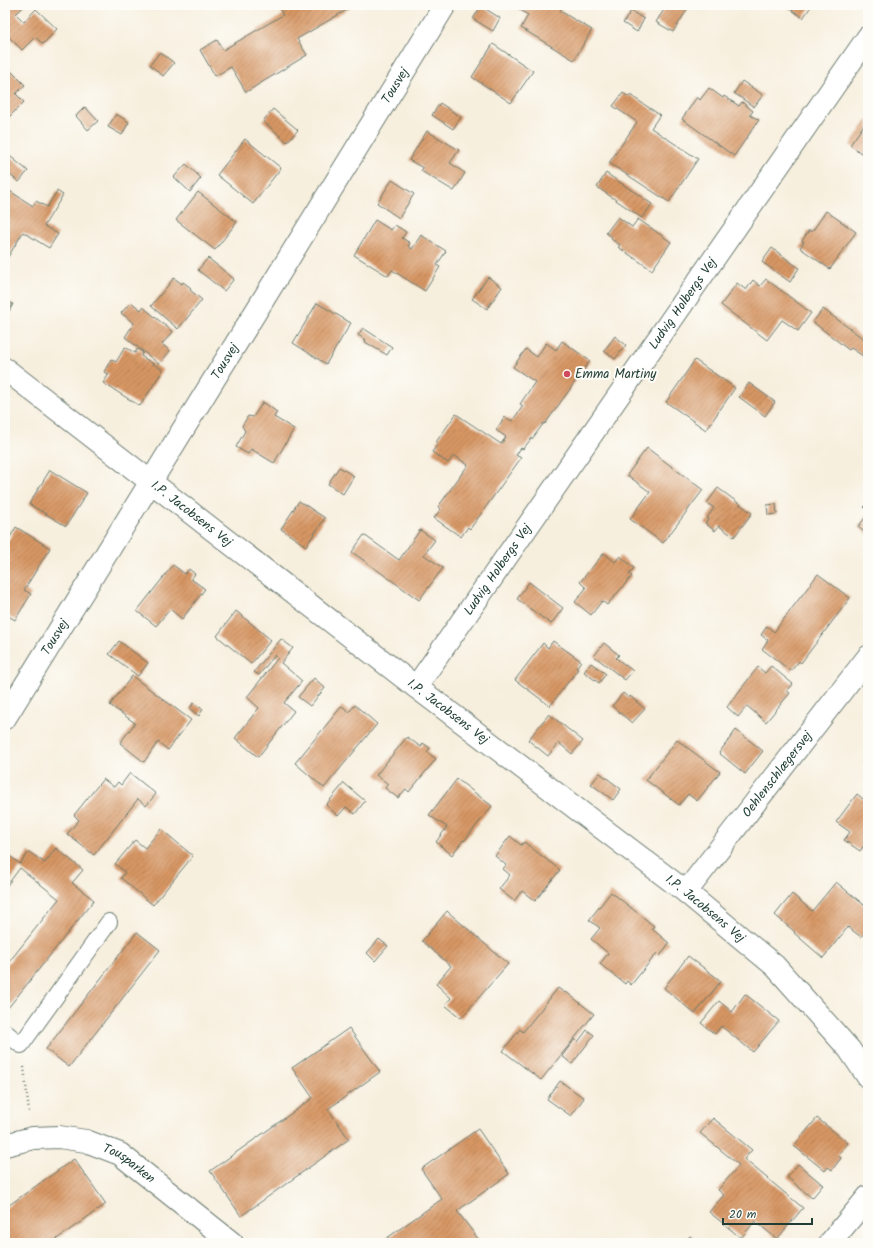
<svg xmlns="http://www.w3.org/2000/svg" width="873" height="1248" viewBox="0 0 873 1248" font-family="Kalam,sans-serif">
  <defs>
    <pattern id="building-hatch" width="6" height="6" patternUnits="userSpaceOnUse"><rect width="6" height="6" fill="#d79663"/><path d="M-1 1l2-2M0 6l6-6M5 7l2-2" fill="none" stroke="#ae7c52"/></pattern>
  </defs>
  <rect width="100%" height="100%" fill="#fdfcf7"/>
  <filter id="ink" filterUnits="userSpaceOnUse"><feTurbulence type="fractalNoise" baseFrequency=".025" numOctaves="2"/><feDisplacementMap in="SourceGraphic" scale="8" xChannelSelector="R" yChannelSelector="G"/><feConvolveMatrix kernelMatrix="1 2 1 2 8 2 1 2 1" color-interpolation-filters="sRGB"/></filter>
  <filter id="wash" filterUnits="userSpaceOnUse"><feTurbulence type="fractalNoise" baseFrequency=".012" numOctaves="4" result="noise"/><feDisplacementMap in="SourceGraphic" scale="16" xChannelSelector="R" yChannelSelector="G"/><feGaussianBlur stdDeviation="0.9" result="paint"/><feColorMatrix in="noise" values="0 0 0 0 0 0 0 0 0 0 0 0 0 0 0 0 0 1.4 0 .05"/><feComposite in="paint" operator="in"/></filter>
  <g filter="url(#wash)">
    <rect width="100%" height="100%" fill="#f7efde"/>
    <g id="blocks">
      <g fill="url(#building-hatch)">
        <path d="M5 5H25L16 14 24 22 36 9 57 29 43 44 35 37 22 50 5 33Z"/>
        <path d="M277 5H355L297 39 307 55 246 92 231 67 215 76 200 50 217 40 223 50 283 15Z"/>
        <path d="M515 5H564L560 11 592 30 574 60 521 28 528 15 514 6Z"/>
        <path d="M667 5H690L673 32 656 22Z"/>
        <path d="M785 5H812L803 18Z"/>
        <path d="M481 6 500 18 493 31 473 19Z"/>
        <path d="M631 11 644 19 637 32 623 23Z"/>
        <path d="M493 44 533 71 511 103 472 77Z"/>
        <path d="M160 52 174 63 163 76 150 65Z"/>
        <path d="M5 65 25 85 16 94 24 102 5 121Z"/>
        <path d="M742 81 763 95 754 107 734 93Z"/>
        <path d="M709 88 723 98 724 96 739 106 742 102 753 111 750 115 759 120 734 156 682 119 697 97 700 100Z"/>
        <path d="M623 93 629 97 630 95 660 115 651 128 698 159 669 202 609 163 637 122 613 106Z"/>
        <path d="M440 103 461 117 453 129 432 115Z"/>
        <path d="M85 107 98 121 88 130 76 116Z"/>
        <path d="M273 109 298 130 287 142 263 121Z"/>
        <path d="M116 114 129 122 122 135 108 127Z"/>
        <path d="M868 119V158L850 145Z"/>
        <path d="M427 131 459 150 450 163 465 173 454 191 421 171 423 168 409 160Z"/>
        <path d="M245 139 281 168 253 204 217 175Z"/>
        <path d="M5 152 28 171 19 182 5 171Z"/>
        <path d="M186 164 201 178 190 192 174 177Z"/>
        <path d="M606 173 652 204 642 218 597 187Z"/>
        <path d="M392 180 414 194 399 218 377 203Z"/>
        <path d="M5 188 33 206 36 201 47 207 57 191 63 195 44 226 58 234 49 248 23 232 5 262Z"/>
        <path d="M198 192 237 222 215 250 176 220Z"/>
        <path d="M826 211 856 232 830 269 800 248 804 242 802 241 809 230 812 232Z"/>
        <path d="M618 217 632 227 638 219 671 242 652 270 618 247 620 245 611 239 612 237 606 233Z"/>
        <path d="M375 220 391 230 395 225 406 232 402 238 410 243 408 246 412 249 421 235 446 251 437 265 440 267 425 291 392 270 388 276 354 255Z"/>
        <path d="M772 248 799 268 790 282 762 262Z"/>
        <path d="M208 258 234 279 224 291 198 270Z"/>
        <path d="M488 277 502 287 487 309 472 299Z"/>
        <path d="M174 278 182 284 183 282 191 288 190 290 202 300 178 329 151 306Z"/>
        <path d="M766 279 811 313 798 331 782 320 767 340 721 305 737 283 746 290 753 280 760 286Z"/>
        <path d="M5 300 13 304 5 319Z"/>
        <path d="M131 302 141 310 143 307 173 332 162 344 170 351 159 364 125 337 134 323 121 313Z"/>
        <path d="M317 303 351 323 326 364 293 343Z"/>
        <path d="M823 309 868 342V350L863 356 851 348 849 350 813 322Z"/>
        <path d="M363 328 392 347 387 355 365 342 366 340 358 335Z"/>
        <path d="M615 336 626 345 615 359 604 351Z"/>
        <path d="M562 341 590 361 545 424 544 423 532 439H531L523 449 521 448 516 455 521 458 470 529 468 527 461 537 434 518 441 509 438 507 468 465 454 455 448 463 432 452 438 444 436 442 456 414 501 444 506 437 496 430 505 417 512 421 523 406 520 404 535 382 513 367 526 349 537 357 546 343 556 350Z"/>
        <path d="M125 347 135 353 137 349 143 352 141 356 163 370 140 406 103 383 109 374 104 372 111 359 116 362Z"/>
        <path d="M695 360 735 388 706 430 666 402Z"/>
        <path d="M749 383 775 402 765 416 739 397Z"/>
        <path d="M263 402 277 412 274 417 294 429 274 463 251 449 248 454 236 447 245 431 242 426 248 416 253 417Z"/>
        <path d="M647 448 703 490 663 543 630 519 650 492 627 475Z"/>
        <path d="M339 467 354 476 343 494 328 484Z"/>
        <path d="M50 470 87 493 66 526 29 504Z"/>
        <path d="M718 488 752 513 734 537 719 526 715 531 705 523 709 519 707 518 714 508 707 503Z"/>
        <path d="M299 501 325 518 306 546 281 529Z"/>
        <path d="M868 503V510L864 507Z"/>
        <path d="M776 504 777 514 768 515 767 505Z"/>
        <path d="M868 514V535L858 527Z"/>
        <path d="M16 527 50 548 24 590 31 594 15 620 5 614V583L8 579 5 577V546Z"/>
        <path d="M420 530 435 540 424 555 443 568 419 600 352 552 364 535 399 560Z"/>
        <path d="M604 553 615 562 620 556 634 568 629 574 632 576 607 605 602 601 591 615 575 602 586 588 580 582Z"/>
        <path d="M173 565 185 574 189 569 195 574 191 579 205 589 182 619 170 609 156 626 137 611Z"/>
        <path d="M818 574 850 598 801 663 799 661 791 671 762 649 768 640 761 635 767 626 774 632Z"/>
        <path d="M529 582 563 608 551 624 517 599Z"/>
        <path d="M236 611 271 640 251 664 217 636Z"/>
        <path d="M281 639 293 648 281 663 302 681 284 703 294 711 258 757 235 738 259 708 247 697 278 658 275 655 259 675 254 672Z"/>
        <path d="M119 641 148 663 138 676 109 654Z"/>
        <path d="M553 641 581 661 576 668 578 669 550 706 515 680 543 643 548 648Z"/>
        <path d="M604 643 619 655 616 658 633 671 625 680 594 656Z"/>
        <path d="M591 663 606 674 599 683 584 672Z"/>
        <path d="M771 666 793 684 787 691 790 693 766 722 747 706 738 717 727 707 758 667 765 673Z"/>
        <path d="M132 676 191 720 168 750 158 742 144 762 120 743 135 723 110 705Z"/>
        <path d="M314 678 325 688 310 706 298 697Z"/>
        <path d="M623 693 629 698 630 696 645 709 632 723 612 706Z"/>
        <path d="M193 703 203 709 199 716 190 709Z"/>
        <path d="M355 705 377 724 324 788 295 763 342 706 349 712Z"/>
        <path d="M549 714 583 741 572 754 559 743 548 756 528 740Z"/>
        <path d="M736 730 763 751 745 774 719 753Z"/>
        <path d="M407 737 421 747 423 743 430 748 427 752 436 759 409 792 406 789 398 798 385 788 388 784 376 775Z"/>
        <path d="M677 740 720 772 697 801 688 794 679 805 646 780Z"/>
        <path d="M868 754V764L863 761Z"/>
        <path d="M130 773 156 794 146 806 138 799 94 855 67 834 79 820 74 815 103 779 114 787 118 782 121 785Z"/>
        <path d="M600 773 621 789 613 800 591 784Z"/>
        <path d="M457 779 492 806 464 841 463 840 452 855 436 842 447 827 429 815Z"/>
        <path d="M344 783 365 801 355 814 346 807 338 816 326 805Z"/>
        <path d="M857 794 868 803V840L860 851 844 840 850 832 836 822Z"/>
        <path d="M161 829 193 856 153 905 121 878 125 872 115 864 135 840 145 848Z"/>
        <path d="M510 836 521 845 524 842 560 870 535 901 522 891 514 901 499 889 510 875 503 869 506 865 495 856Z"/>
        <path d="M56 848 83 870 72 883 94 900 8 1008 5 1006V967L59 899 20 868 5 888V852L20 864 29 852 45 863Z"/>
        <path d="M836 882 864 905 868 900V928L861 937 848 927 823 958 794 933 795 932 775 915 792 894 812 911Z"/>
        <path d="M611 892 654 926 652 929 669 943 660 956 657 953 631 985 627 981 625 984 600 964 608 953 591 939 600 928 589 920Z"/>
        <path d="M447 911 508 964 461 1018 445 1005 451 998 436 984 451 966 422 941Z"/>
        <path d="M137 932 160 950 69 1067 46 1049Z"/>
        <path d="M379 939 388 946 375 961 367 953Z"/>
        <path d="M688 956 721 981 695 1014 664 988Z"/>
        <path d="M558 988 565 993 566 992 594 1014 541 1080 503 1051 520 1029 523 1032Z"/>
        <path d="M745 994 779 1021 753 1052 721 1026 715 1034 701 1023 719 1001 732 1012Z"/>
        <path d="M349 1028 380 1072 328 1109 349 1139 241 1216 210 1171 313 1098 292 1068Z"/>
        <path d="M587 1030 594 1035 572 1064 562 1056 575 1039 578 1042Z"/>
        <path d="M560 1081 584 1098 571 1116 547 1099Z"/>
        <path d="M713 1118 752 1150 744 1159 803 1208 777 1239 755 1221 741 1238 709 1212 724 1195 718 1190 739 1165 700 1133Z"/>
        <path d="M817 1118 848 1143 838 1155 841 1158 832 1170 828 1167 825 1171 794 1146Z"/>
        <path d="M478 1129 509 1174 457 1211 479 1240 475 1243H380L442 1199 421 1169Z"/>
        <path d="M74 1159 106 1204 51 1243H5V1208Z"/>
        <path d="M798 1164 823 1185 812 1198 787 1177Z"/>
        <path d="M690 1236 699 1243H684Z"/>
      </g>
    </g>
  </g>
  <g filter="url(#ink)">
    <use href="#blocks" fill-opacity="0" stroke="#6b7b70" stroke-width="1"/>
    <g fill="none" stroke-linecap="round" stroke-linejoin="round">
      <g stroke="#6b7b70" stroke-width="18">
        <path id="lane" d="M5 1032 21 1045 109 922"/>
      </g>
      <g stroke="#6b7b70" stroke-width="24">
        <g id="street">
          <path id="s1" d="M5 369 416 687 686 892 775 966 849 1049 868 1077"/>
          <path id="s2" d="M416 687 868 37"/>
          <path id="s3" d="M5 718 445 5"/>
          <path id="s4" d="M686 892 868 657"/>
          <path id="s5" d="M5 1145 33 1138 59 1137 86 1141 120 1154 232 1243"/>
          <path d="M830 1243 868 1197"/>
        </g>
      </g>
      <path stroke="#6b7b70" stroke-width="2.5" stroke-dasharray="1 3" stroke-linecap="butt" d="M24 1067 29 1112"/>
      <use href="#lane" stroke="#fff" stroke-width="16"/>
      <use href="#street" stroke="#fff" stroke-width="22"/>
    </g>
  </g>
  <circle fill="#d1495b" stroke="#fdfcf7" stroke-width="1.5" cx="567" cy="374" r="4"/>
  <g text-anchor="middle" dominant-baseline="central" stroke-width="4" stroke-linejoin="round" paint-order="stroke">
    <g font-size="13" fill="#1f3d34" stroke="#fdfcf7">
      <text stroke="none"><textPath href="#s3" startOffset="743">Tousvej</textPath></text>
      <text stroke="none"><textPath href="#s2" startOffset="467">Ludvig Holbergs Vej</textPath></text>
      <text stroke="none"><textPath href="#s3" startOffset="419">Tousvej</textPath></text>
      <text stroke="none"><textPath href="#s1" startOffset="236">I.P. Jacobsens Vej</textPath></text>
      <text stroke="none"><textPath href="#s2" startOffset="143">Ludvig Holbergs Vej</textPath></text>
      <text stroke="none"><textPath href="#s3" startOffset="95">Tousvej</textPath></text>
      <text stroke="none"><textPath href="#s1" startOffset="560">I.P. Jacobsens Vej</textPath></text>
      <text stroke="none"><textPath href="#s4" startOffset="149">Oehlenschlægersvej</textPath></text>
      <text stroke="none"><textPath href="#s1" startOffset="884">I.P. Jacobsens Vej</textPath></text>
      <text stroke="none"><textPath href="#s5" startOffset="131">Tousparken</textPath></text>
    </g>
    <g font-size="13" fill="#1f3d34" stroke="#fdfcf7" text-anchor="start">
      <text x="575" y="374">Emma Martiny</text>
    </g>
  </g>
  <rect width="873" height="1248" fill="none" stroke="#fdfcf7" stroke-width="20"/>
  <path d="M723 1218v6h89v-6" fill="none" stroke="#1f3d34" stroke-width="2"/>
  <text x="729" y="1218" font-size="12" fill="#1f3d34" stroke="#fdfcf7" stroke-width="3" paint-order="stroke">20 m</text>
</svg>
